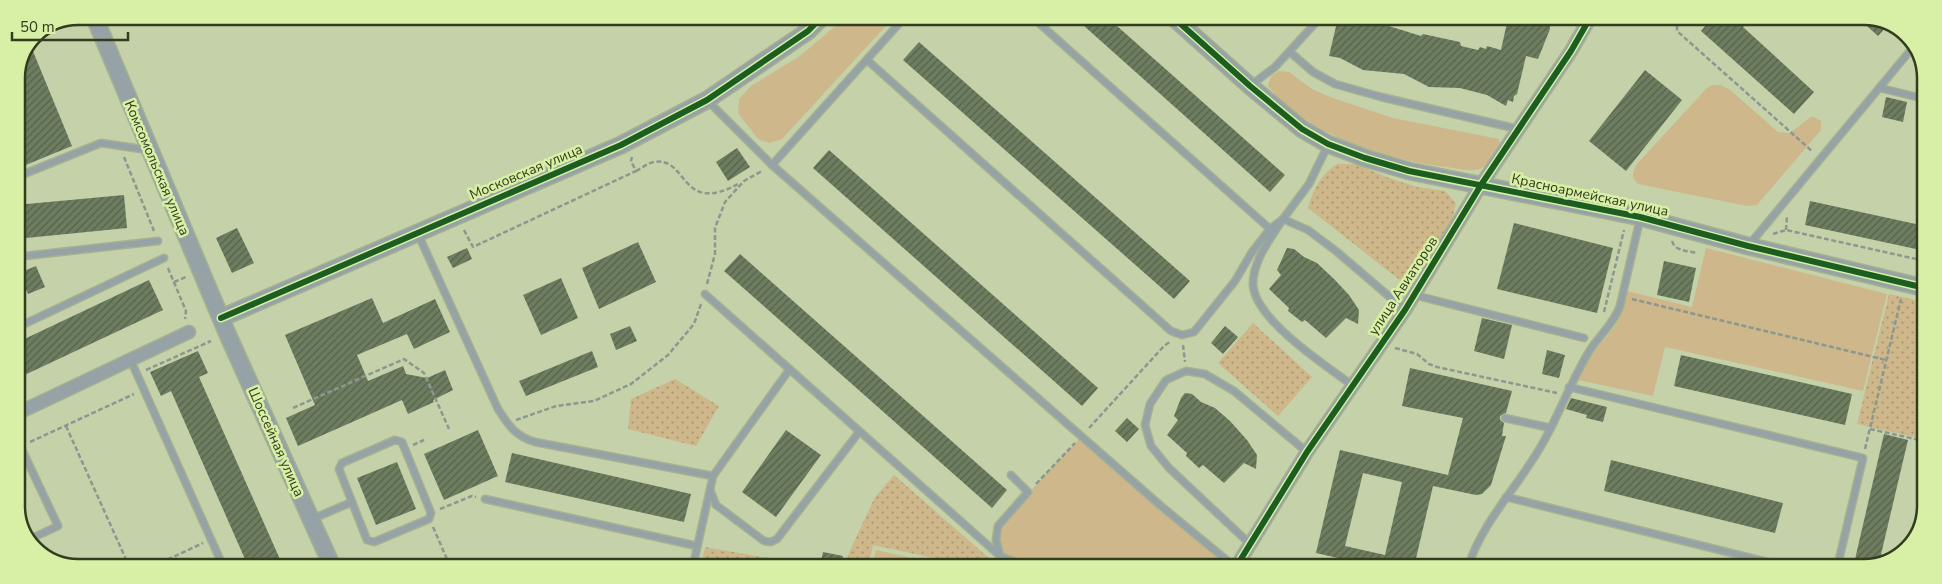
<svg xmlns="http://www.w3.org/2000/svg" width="1942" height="584" viewBox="0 0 1942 584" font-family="'Nunito Sans',sans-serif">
  <defs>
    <pattern id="park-dots" width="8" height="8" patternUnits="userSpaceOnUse" patternTransform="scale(1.25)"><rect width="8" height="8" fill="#ceb78a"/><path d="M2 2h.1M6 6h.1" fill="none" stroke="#a89670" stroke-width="1.8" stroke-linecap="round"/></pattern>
    <pattern id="building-hatch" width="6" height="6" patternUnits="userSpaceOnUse" patternTransform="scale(1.25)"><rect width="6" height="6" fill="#6d7d60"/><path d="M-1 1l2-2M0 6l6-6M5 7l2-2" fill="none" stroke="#56624a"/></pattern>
  </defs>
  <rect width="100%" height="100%" fill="#c5d2a9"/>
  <g fill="#ceb78a">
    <path d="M846 17H894L782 139 769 143 758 139 738 113 739 99 751 86 800 56Z"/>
    <path d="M1279 71 1289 72 1312 89 1330 97 1393 118 1499 139 1501 149C1495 156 1491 164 1482 168 1471 173 1457 168 1445 167 1388 160 1304 134 1268 86L1271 76Z"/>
    <path d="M1712 85H1720L1729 89 1778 132 1790 133 1812 116 1821 121V130L1757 205 1747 206 1638 184C1631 177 1632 173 1637 164L1706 89Z"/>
    <path d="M1706 248 1887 294 1863 391 1665 347 1653 396 1578 380 1591 356 1615 326 1622 311 1627 291 1692 307Z"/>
    <path d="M1081 437 1235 567H1035L1000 556 998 526Z"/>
    <path d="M876 550 943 565V567H872Z"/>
  </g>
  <g fill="url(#park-dots)">
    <path d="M1337 164H1357L1389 178 1417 187 1445 191 1456 203 1453 217 1440 243 1417 274 1401 281 1308 208C1313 190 1320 175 1337 164Z"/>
    <path d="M1889 294 1925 302 1924 436 1919 438 1857 424Z"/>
    <path d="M1253 323 1312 377 1278 416 1218 363Z"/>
    <path d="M675 379 719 406 696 446 628 429 631 399Z"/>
    <path d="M894 475 999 567H947L948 561 873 545 868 567H846L848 555 875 497Z"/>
    <path d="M705 547 769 558 767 566H701Z"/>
  </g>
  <g fill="url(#building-hatch)" fill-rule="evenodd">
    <path d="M1074 17 1108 18 1285 175 1270 192Z"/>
    <path d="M1338 18 1360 20 1363 18 1421 36 1423 34 1460 42 1461 46 1478 50 1480 47 1486 49 1487 46 1501 50 1508 18H1550V29L1538 59 1526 56 1517 94 1514 96 1513 102 1508 100 1506 106 1487 95 1460 88 1429 87 1404 74 1363 70 1340 58 1329 56Z"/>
    <path d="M1712 18H1751L1743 27 1814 92 1794 114 1701 31Z"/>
    <path d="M1858 18H1880L1889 24 1878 36Z"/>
    <path d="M919 42 1190 281 1174 299 903 60Z"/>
    <path d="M30 44 72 146 16 169V78Z"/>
    <path d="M1645 70 1682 100 1626 171 1589 141Z"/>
    <path d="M1886 97 1907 102 1903 122 1882 117Z"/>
    <path d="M737 148 750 167 728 181 716 162Z"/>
    <path d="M829 150 1098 388 1082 406 813 168Z"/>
    <path d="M124 195 127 228 16 239V205Z"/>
    <path d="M1810 201 1925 226V251L1805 225Z"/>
    <path d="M1514 223 1613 248 1597 313 1497 289Z"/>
    <path d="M237 228 254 263 232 273 216 238Z"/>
    <path d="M638 242 656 282 599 309 582 268Z"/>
    <path d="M467 248 472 259 453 268 447 257Z"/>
    <path d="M1287 248 1294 249 1304 257 1317 263 1334 279 1349 295 1359 310 1358 324 1346 318 1326 338 1305 320 1302 322 1288 311 1289 308 1269 289 1281 275 1277 270Z"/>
    <path d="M740 254 1007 490 992 508 724 271Z"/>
    <path d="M1664 261 1696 268 1689 302 1657 295Z"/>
    <path d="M36 266 45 287 28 294 19 273Z"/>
    <path d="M561 278 578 318 541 335 523 295Z"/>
    <path d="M149 280 163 310 16 379V343Z"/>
    <path d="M372 298 383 323 435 299 450 332 414 349 407 334 357 355 368 381 403 366 406 374 427 378 445 370 453 390 433 400 434 402 408 414 402 400 298 446 286 418 315 405 285 335Z"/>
    <path d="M1482 318 1512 325 1504 359 1474 351Z"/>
    <path d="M630 326 637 341 616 350 610 334Z"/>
    <path d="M1225 326 1238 337 1223 354 1211 343Z"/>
    <path d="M1547 350 1565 355 1559 378 1542 374Z"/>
    <path d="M198 351 208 373 199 377 283 566H248L171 391 161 396 150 372Z"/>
    <path d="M592 351 598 367 526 396 519 381Z"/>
    <path d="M1681 355 1852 394 1845 425 1674 386Z"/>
    <path d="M1410 368 1512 391 1506 413 1500 416V420L1504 423 1502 436H1506L1491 485 1482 494 1476 495 1433 486 1414 567H1368V565L1316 553 1340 450 1448 475 1463 418 1402 406ZM1363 473 1402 482 1385 555 1345 546Z"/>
    <path d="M1185 393 1192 394 1201 402 1215 408 1230 421 1247 440 1257 455 1256 469 1244 463 1224 483 1203 465 1199 468 1186 456 1187 453 1167 435 1178 420 1174 416 1181 398Z"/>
    <path d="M1571 398 1607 407 1603 422 1586 418 1587 415 1566 409Z"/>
    <path d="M1127 418 1139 429 1127 442 1115 431Z"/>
    <path d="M478 430 498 476 444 500 424 454Z"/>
    <path d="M786 430 821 455 776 517 742 492Z"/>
    <path d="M1884 434 1908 440 1879 563 1864 568H1853Z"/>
    <path d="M512 453 691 494 684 522 505 482Z"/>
    <path d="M1611 460 1783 503 1775 533 1604 491Z"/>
    <path d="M397 462 416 509 376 525 357 478Z"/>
    <path d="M823 552 843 556 841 566H820Z"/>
  </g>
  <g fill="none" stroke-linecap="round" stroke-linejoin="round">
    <g stroke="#a6b190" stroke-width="9">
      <g id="service">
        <path d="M1032 17 1270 229"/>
        <path d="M1481 18H1491"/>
        <path d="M1290 52 1313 72 1335 84 1381 97 1518 129"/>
        <path d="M867 60 1171 331 1182 335 1194 332 1235 281 1252 252 1270 229 1283 219 1309 184 1328 145"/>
        <path d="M1251 85 1275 67 1320 18"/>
        <path d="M1880 88 1925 99"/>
        <path d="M708 101 772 165 1161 506 1235 567"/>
        <path d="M772 165 905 17"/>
        <path d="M16 176 24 174 101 143 148 150"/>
        <path d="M418 234 498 409C509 426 515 436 535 442L713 476"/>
        <path d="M1749 245 1914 46"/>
        <path d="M16 257 158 241"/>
        <path d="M705 294 1000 556 1018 563 1035 567"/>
        <path d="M1414 295 1584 338"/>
        <path d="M16 328 164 258"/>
        <path d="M131 361 223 566"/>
        <path d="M1352 385C1325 365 1254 319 1253 284 1253 260 1271 238 1283 219L1308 230 1336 251 1405 310"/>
        <path d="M1569 387 1863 458 1837 568"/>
        <path d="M1505 418 1551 428"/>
        <path d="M16 437 58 526 28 540"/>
        <path d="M395 440 402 442 431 513 429 519 374 542 367 540 339 469 342 463Z"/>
        <path d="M710 490 716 505 764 541 771 542 777 539 859 432"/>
        <path d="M1506 497 1792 568"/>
        <path d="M485 499 697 546"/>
        <path d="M312 519 352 502"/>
        <path d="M1250 544 1169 468 1151 446 1145 425 1150 404 1166 380 1186 371 1205 374 1234 391 1307 452"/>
        <path d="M1000 555 996 540 998 526 1028 492 1011 475"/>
        <path d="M693 566 713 476 789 370"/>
        <path d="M1075 567V566"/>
        <path d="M1468 567C1483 519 1522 483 1545 439 1561 410 1572 379 1590 350 1600 335 1614 323 1620 306L1640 219"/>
      </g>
    </g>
    <g stroke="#a6b190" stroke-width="15">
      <g id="minor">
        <path d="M16 414 189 332"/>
        <path d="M1236 567 1307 452 1405 310 1481 185 1571 51 1590 18"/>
      </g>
    </g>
    <g stroke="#a6b190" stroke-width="19">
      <g id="tertiary">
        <path d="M94 16 227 333 332 566"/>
        <path d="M1174 18 1250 86 1302 129 1328 144 1365 158 1409 171 1640 217 1748 246 1925 288"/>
        <path d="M221 318 621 145 707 100 808 31 822 17"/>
      </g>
    </g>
    <g stroke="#8c9790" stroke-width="2.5" stroke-dasharray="5 2.5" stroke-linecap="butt">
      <path d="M1237 18H1252"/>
      <path d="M1677 18V31L1813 152"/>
      <path d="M124 157 154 231"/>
      <path d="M636 171C642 168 648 163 654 162 689 156 679 217 740 183"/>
      <path d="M464 230 473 247 636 171 631 161 632 157"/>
      <path d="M1786 230 1787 216"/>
      <path d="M1773 234 1786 230 1925 261"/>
      <path d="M1672 241C1675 251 1687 251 1697 253"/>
      <path d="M168 268 186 311 185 319"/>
      <path d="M174 282 186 277"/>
      <path d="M707 284 715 254V228L725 202 744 181 762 171"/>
      <path d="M1632 299 1886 360"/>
      <path d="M1604 312 1624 230"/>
      <path d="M1183 345 1185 362"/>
      <path d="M1395 348 1417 354 1429 364 1437 367 1557 393"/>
      <path d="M146 370 211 341"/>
      <path d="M293 408 404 359 424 373 449 429"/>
      <path d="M516 420 556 406 594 401 631 384 668 355 694 324 701 304"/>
      <path d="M66 426 129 566"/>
      <path d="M1089 428 1164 346 1171 341"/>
      <path d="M1870 429 1924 441"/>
      <path d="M30 442 134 394"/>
      <path d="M413 445 424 440"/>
      <path d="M1865 449 1901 299"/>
      <path d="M1036 484 1075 443"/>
      <path d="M440 509 472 496 476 497"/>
      <path d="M433 527 450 566"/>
      <path d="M154 566 203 543"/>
    </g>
    <use href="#service" stroke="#95a2a6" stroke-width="6"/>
    <use href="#minor" stroke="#95a2a6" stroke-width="12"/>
    <use href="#tertiary" stroke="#95a2a6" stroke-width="16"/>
    <g stroke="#d8f0a5" stroke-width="9">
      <g id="cycleway">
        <path d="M1174 18 1250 86 1302 129 1328 144 1365 158 1409 171 1640 217 1748 246 1925 288"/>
        <path d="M221 318 621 145 707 100 808 31 822 17"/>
        <path d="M1236 567 1307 452 1405 310 1481 185 1571 51 1590 18"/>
      </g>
    </g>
    <use href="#cycleway" stroke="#1b5e20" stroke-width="6"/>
  </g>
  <g text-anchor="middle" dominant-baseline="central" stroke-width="5" stroke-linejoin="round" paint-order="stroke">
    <g font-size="14" fill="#333c1e" stroke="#d8f0a5">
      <text transform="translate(157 168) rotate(67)">Комсомольская улица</text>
      <text transform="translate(526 172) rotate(-23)">Московская улица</text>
      <text transform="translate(1590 195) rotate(12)">Красноармейская улица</text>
      <text transform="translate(1403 286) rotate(-57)">улица Авиаторов</text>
      <text transform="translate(276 442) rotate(66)">Шоссейная улица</text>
    </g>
  </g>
  <path d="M0 0H1942V584H0ZM78 25H1864A53 53 0 0 1 1917 78V506A53 53 0 0 1 1864 559H78A53 53 0 0 1 25 506V78A53 53 0 0 1 78 25Z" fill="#d8f0a5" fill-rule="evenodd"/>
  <path fill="none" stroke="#333c1e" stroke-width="2.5" d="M78 25H1864A53 53 0 0 1 1917 78V506A53 53 0 0 1 1864 559H78A53 53 0 0 1 25 506V78A53 53 0 0 1 78 25Z"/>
  <path d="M12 32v8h116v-8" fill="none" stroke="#333c1e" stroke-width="2.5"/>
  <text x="20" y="32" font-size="15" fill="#333c1e" stroke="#d8f0a5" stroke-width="4" paint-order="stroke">50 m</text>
</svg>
